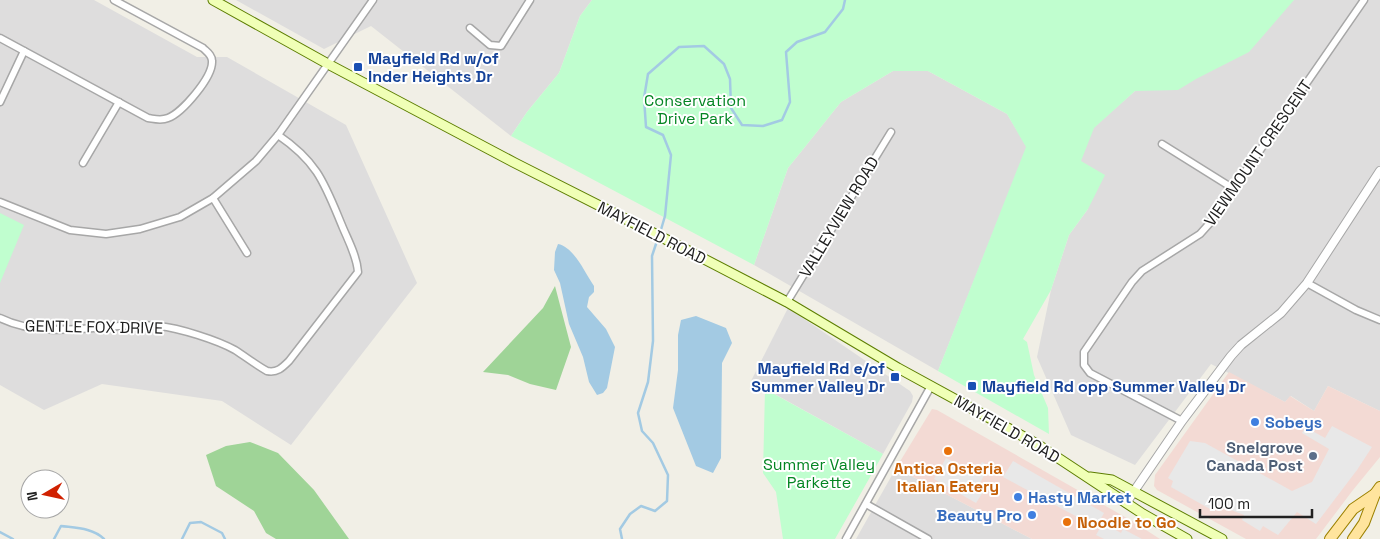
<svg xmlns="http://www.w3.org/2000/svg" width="1380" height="539" viewBox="0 0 1380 539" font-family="'Space Grotesk',sans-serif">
  <rect width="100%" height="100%" fill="#f1efe6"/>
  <g fill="#dedddd">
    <path d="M0 0H94L197 57H227L346 125 417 283 291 445 222 401 102 384 44 410 0 385Z"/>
    <path d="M236 0H592L580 16 559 73 527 112 511 136 371 26 324 49Z"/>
    <path d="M1294 0H1380V411L1328 386 1314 411 1291 396 1285 402 1211 364 1135 465 1071 435 1037 357 1051 290 1069 235 1088 209 1080 161 1093 128 1135 91Z"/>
    <path d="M893 71H928L1007 114 1027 147 938 371 754 265 788 168 841 102Z"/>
    <path d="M788 308 910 391 913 396 912 402 883 454 751 381Z"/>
    <path d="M896 468 1032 539H856Z"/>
  </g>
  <g fill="#f3dad4">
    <path d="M1229 372 1285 402 1290 396 1314 411 1328 386 1380 411V457L1353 490 1316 539H1246L1157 490 1154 486 1155 475Z"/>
    <path d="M932 409 937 410 1132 521 1160 539H1032L896 468Z"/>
  </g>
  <g fill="#9fd497">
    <path d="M555 286 571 347 556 390 530 384 508 375 483 372 543 308Z"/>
    <path d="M250 442 278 453 314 490 349 539H276L266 533 254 511 216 486 206 455 226 446Z"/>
  </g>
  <g fill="#c0fecf">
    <path d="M592 0H1294L1249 52 1196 79 1178 90 1135 91 1094 128 1081 161 1105 175 1088 209 1069 235 1051 290 1023 339 1027 342 1034 375 1048 408 1049 434 938 371 1026 147 1007 114 928 71H893L841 102 788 168 754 265 511 136 527 112 559 73 580 16Z"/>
    <path d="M0 213 24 225 0 283Z"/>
    <path d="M765 389 883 454 835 539H783L776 492 763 473Z"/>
  </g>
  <g fill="#e8e8e8">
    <path d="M1332 426 1372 447 1357 470 1316 524 1297 512 1278 535 1263 526 1260 531 1242 520 1244 515 1213 503 1210 509 1171 487 1173 481 1168 478 1190 441 1205 443 1292 491 1312 482 1329 449 1302 433 1305 427 1325 438Z"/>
    <path d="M946 458 976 474 982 462 989 466 979 485 985 489 976 503 934 479Z"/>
    <path d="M1013 461 1104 513 1096 527 1003 477Z"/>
    <path d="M1103 523 1121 533 1123 529 1142 539H1104L1096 535Z"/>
  </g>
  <g fill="#a3cae3">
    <path d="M558 244C574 247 585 273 594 286V292L589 297 587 307 606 329 615 347 607 388 603 393 597 395 589 382 583 357 569 324 560 283 554 270 555 252Z"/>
    <path d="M696 316 726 328 732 343 722 363 721 458 713 473 696 466 673 408 678 370V335L681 320Z"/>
  </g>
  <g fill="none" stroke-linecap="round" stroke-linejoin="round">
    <g stroke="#a3cae3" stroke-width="2.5">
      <path d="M660 233 665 216 671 155 663 135 646 127 644 98 648 74 679 47 704 46 724 64 730 79 731 108 742 125 763 126 782 120 790 102 786 52 797 42 825 32 843 9 845 0"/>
      <path d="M0 532 13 539"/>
      <path d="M54 539 61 526C76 528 93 528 104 539"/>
      <path d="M182 539 190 523 201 522 222 533 225 539"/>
      <path d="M622 539 620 529 630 514 641 506 655 511 667 501 668 475 653 443 642 431 638 413 648 382 653 341 652 256 658 238"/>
    </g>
    <g stroke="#a7a7a7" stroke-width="9">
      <g id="minor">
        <path d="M470 28 490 45 501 46 530 0"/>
        <path d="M0 38 148 118C155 119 161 121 168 118 182 113 213 77 212 61 212 55 207 52 203 48L114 0"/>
        <path d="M0 102 24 51"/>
        <path d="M1162 144 1234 189"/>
        <path d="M83 163 119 102"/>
        <path d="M213 198 247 253"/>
        <path d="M0 202 70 230 106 234 140 229 180 217 213 198 256 161 278 135 373 0"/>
        <path d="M1307 283 1356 310 1380 320"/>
        <path d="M787 302 891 132"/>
        <path d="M0 318C49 342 107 321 159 326 179 328 217 340 235 350 246 357 256 365 267 371 277 373 282 368 289 361L358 272C357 257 349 242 343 228 325 185 319 163 278 135"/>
        <path d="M1182 421 1090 373 1084 365V352L1132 282 1142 271 1200 234 1209 224 1364 0"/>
        <path d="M866 504 928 539"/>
        <path d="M846 539 931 386"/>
      </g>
    </g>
    <g stroke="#a7a7a7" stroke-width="10">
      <path id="tertiary" d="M1126 503 1182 421 1231 356 1241 345 1281 313 1307 283 1380 171"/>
    </g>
    <g stroke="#5d7e00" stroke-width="11">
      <g id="secondary">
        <path d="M213 0 328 64 515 163 683 248 787 302 898 368 1037 444 1143 514 1187 539"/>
        <path d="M1090 477 1112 480 1222 539"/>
      </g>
    </g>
    <g stroke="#9c8100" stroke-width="12">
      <g id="primary">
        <path d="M1330 539 1353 509 1375 494"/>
        <path d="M1353 539 1364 523 1375 494 1380 487"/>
      </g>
    </g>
    <use href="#minor" stroke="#fff" stroke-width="6"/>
    <use href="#tertiary" stroke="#fff" stroke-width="8"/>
    <use href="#secondary" stroke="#f0ffb6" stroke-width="9"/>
    <use href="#primary" stroke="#ffe49d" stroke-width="10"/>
  </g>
  <g fill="#1a4fb4" stroke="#fff" stroke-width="2">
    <rect x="353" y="62" width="10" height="10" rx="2.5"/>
    <rect x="890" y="372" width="10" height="10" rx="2.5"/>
    <rect x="967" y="381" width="10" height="10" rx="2.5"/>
  </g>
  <g fill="#3f7fe0" stroke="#fff" stroke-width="2">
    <circle cx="1255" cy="422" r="5"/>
    <circle cx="1018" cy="497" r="5"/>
    <circle cx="1032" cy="515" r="5"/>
  </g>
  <g fill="#e8710a" stroke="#fff" stroke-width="2">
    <circle cx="948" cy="451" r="5"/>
    <circle cx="1067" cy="522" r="5"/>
  </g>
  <circle fill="#5c6f8a" stroke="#fff" stroke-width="2" cx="1313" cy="456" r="5"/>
  <g text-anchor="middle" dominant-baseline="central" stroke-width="4" stroke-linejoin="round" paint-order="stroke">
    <g font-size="16" font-weight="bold" fill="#164399" stroke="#fff" text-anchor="start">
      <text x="368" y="58">Mayfield Rd w/of<tspan x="368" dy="18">Inder Heights Dr</tspan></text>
      <text x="885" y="368" text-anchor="end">Mayfield Rd e/of<tspan x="885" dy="18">Summer Valley Dr</tspan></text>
      <text x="982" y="386">Mayfield Rd opp Summer Valley Dr</text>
    </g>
    <g font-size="16" fill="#038522" stroke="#fff">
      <text x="695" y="100">Conservation<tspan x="695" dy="18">Drive Park</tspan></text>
      <text x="819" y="464">Summer Valley<tspan x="819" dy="18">Parkette</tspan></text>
    </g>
    <g font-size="16" fill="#202020" stroke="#fff">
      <text transform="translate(1258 153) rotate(-55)">VIEWMOUNT CRESCENT</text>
      <text transform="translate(839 217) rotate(-59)">VALLEYVIEW ROAD</text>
      <text transform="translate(652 233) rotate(27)">MAYFIELD ROAD</text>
      <text transform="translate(94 327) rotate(1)">GENTLE FOX DRIVE</text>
      <text transform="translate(1007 429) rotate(30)">MAYFIELD ROAD</text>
    </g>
    <g font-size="16" font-weight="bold" fill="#366cbe" stroke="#fff" text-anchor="start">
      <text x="1265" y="422">Sobeys</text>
      <text x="1028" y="497">Hasty Market</text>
      <text x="1022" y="515" text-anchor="end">Beauty Pro</text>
    </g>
    <g font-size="16" font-weight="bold" fill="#4e5e75" stroke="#fff" text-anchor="end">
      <text x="1303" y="447">Snelgrove<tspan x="1303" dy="18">Canada Post</tspan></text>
    </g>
    <g font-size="16" font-weight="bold" fill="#c56008" stroke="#fff">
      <text x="948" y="468">Antica Osteria<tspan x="948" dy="18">Italian Eatery</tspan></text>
      <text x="1077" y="522" text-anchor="start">Noodle to Go</text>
    </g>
  </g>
  <g transform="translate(45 494) rotate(261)"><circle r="24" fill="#ffffff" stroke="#a6a6a6"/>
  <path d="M0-4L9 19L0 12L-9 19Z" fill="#d02100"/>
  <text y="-8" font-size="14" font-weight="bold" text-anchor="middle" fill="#202020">N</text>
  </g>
  <path d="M1200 509v8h112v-8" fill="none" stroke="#202020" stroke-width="2.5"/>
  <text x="1208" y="509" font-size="15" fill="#202020" stroke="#ffffff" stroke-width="4" paint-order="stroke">100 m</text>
</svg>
